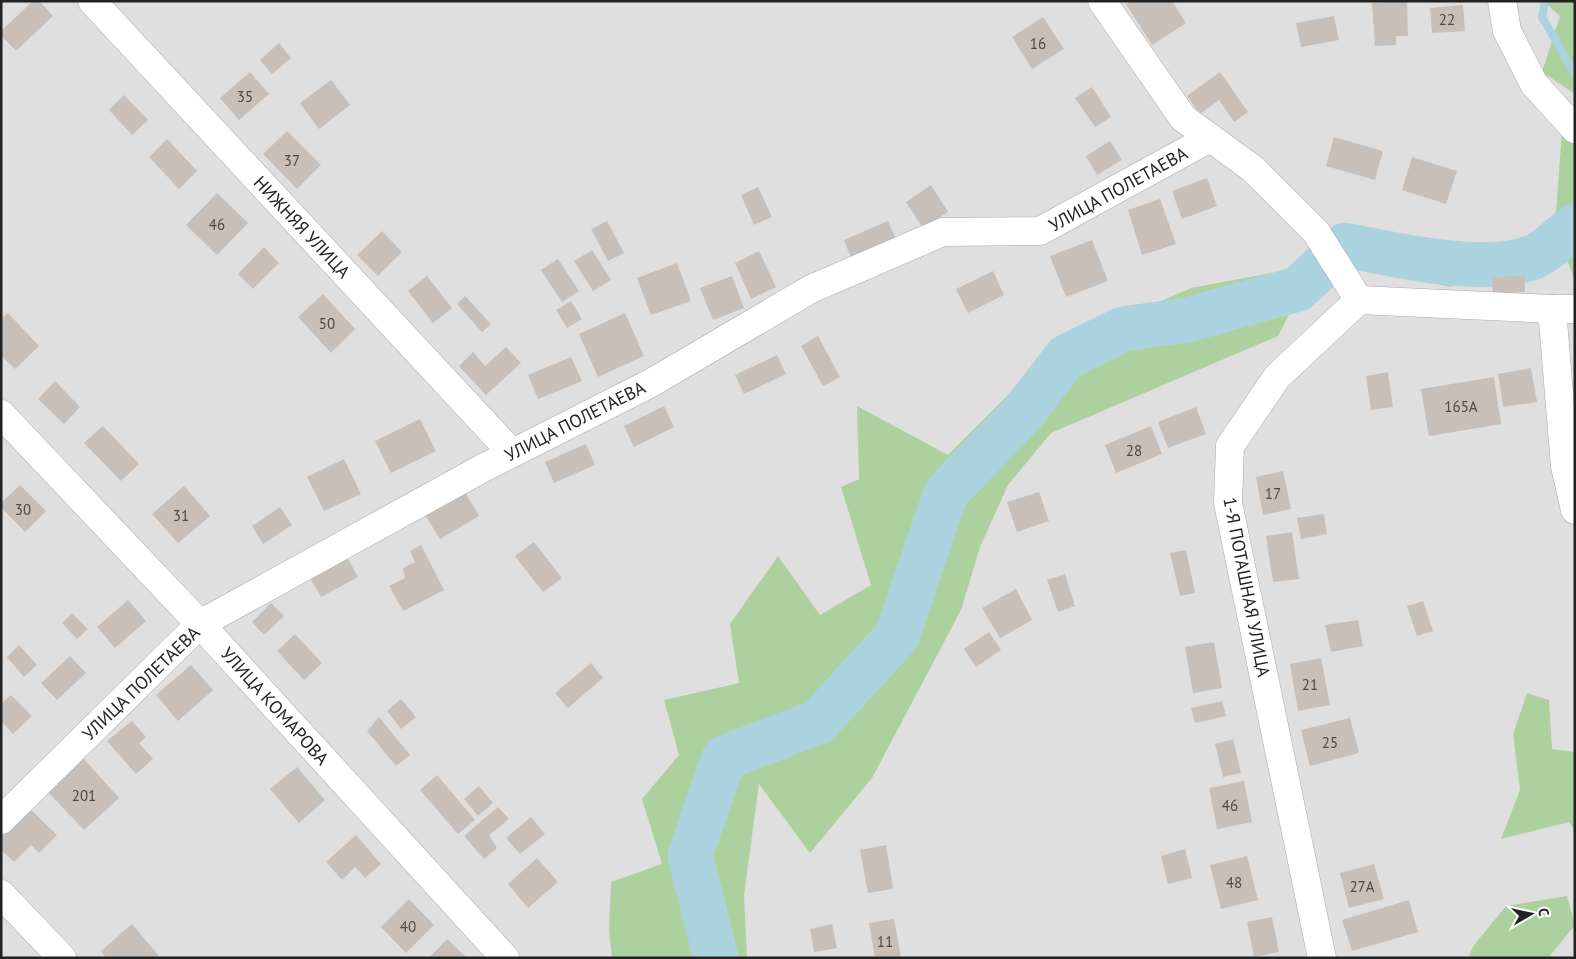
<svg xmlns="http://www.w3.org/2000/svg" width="1576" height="959" viewBox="0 0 1576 959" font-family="'PT Sans',sans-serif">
  <rect width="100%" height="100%" fill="#f2efe9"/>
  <rect fill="#e0dfdf" x="1" y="1" width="1574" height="957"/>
  <g fill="#add19e">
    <path d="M1543 1H1575V94L1542 72 1560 16Z"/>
    <path d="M1562 131 1575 136V282L1564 251 1543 268 1469 276 1466 251 1523 247 1556 212Z"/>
    <path d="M1339 227 1430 247 1452 287 1359 269 1335 241Z"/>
    <path d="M1271 273 1291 311 1278 336 1051 433 1008 485 980 547 961 610 872 778 810 853 759 784 744 895 747 958H612L609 931 611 882 662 864 642 799 679 755 664 700 739 683 730 624 778 556 820 615 871 585 841 487 859 479 857 406 948 455 1056 347 1191 288Z"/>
    <path d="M1527 693 1549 700 1552 749 1575 752V831L1569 822 1501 839 1520 790 1513 734Z"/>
    <path d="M1567 896 1575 925 1548 958H1468L1474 945 1506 906Z"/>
  </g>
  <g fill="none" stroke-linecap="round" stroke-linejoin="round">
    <g stroke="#aad3df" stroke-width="8">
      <path d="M1545 1 1542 17 1575 74"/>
      <path d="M1575 226V228"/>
    </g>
    <path stroke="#aad3df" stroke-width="45" d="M716 958 690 855 724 758 818 722 897 636 946 493 1022 414 1066 357 1123 329 1187 320 1298 289 1345 245C1396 255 1482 275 1531 258 1544 254 1563 235 1575 226"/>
  </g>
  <g fill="#c7bfb8">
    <path d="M33 1H39L53 16 16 51 1 35V31Z"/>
    <path d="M1131 1H1172L1186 23 1152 45 1126 4Z"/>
    <path d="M1407 1 1408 36H1396V45L1375 46 1372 3Z"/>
    <path d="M1463 5 1465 31 1432 33 1430 8Z"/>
    <path d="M1334 16 1339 40 1301 47 1296 23Z"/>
    <path d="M1043 17 1064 49 1032 69 1012 37Z"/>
    <path d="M279 43 291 58 272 74 260 60Z"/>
    <path d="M250 72 269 94 239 120 220 98Z"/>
    <path d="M1220 72 1248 112 1234 122 1219 100 1200 114 1187 96Z"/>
    <path d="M331 80 350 105 319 129 300 103Z"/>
    <path d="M1092 87 1111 117 1095 127 1075 98Z"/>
    <path d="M124 95 148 120 132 135 109 110Z"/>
    <path d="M287 131 321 165 297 189 263 154Z"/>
    <path d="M1334 137 1383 151 1375 180 1326 166Z"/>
    <path d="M167 139 197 171 179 189 149 157Z"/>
    <path d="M1110 141 1122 160 1097 175 1086 156Z"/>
    <path d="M1412 157 1457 171 1446 204 1402 190Z"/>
    <path d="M1207 178 1217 206 1182 219 1172 191Z"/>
    <path d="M931 185 948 212 923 228 906 202Z"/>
    <path d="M758 187 772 217 754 225 741 195Z"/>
    <path d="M217 193 248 223 217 255 186 225Z"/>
    <path d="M1160 199 1176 244 1142 255 1128 210Z"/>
    <path d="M607 221 624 253 608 261 591 229Z"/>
    <path d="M888 221 898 244 853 263 844 240Z"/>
    <path d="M382 231 402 252 378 276 357 255Z"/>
    <path d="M1092 240 1108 281 1066 297 1050 256Z"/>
    <path d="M264 247 279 263 253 289 238 274Z"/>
    <path d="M592 250 611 280 593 291 574 261Z"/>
    <path d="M759 251 776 287 751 299 735 263Z"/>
    <path d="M558 259 579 291 562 302 541 270Z"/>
    <path d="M677 263 691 301 651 315 637 278Z"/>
    <path d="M993 271 1004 295 968 313 956 289Z"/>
    <path d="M427 276 452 308 433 323 408 291Z"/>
    <path d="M732 276 744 308 713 320 700 288Z"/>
    <path d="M1525 276V292L1493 293 1492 277Z"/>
    <path d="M323 294 355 329 331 353 298 317Z"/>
    <path d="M465 296 491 324 482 332 457 304Z"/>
    <path d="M571 301 582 319 567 328 556 310Z"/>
    <path d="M8 313 39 346 15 369 1 355V319Z"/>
    <path d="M625 313 644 356 598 377 579 334Z"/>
    <path d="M818 336 840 377 823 386 801 346Z"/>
    <path d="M506 347 521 363 486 395 459 366 473 352 485 366Z"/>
    <path d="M777 355 786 374 744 394 735 375Z"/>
    <path d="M571 357 582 381 538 399 528 375Z"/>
    <path d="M1531 368 1537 402 1503 407 1498 374Z"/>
    <path d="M1388 372 1393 407 1371 410 1366 376Z"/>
    <path d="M1494 377 1501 424 1429 436 1421 389Z"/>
    <path d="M55 381 80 407 64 424 38 399Z"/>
    <path d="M664 406 674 427 634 447 624 426Z"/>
    <path d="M1196 407 1206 434 1168 448 1158 422Z"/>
    <path d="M420 419 436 451 391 473 375 441Z"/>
    <path d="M103 426 139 464 121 481 84 443Z"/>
    <path d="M1151 426 1162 454 1116 473 1105 445Z"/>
    <path d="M586 444 595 465 554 483 545 462Z"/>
    <path d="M344 459 361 494 324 511 307 477Z"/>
    <path d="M1283 471 1291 509 1263 515 1256 477Z"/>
    <path d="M20 485 46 511 25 532 1 507V503Z"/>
    <path d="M184 486 210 516 178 543 152 514Z"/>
    <path d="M465 492 479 516 440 539 425 515Z"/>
    <path d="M1039 492 1049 521 1017 532 1007 502Z"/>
    <path d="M280 507 292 525 263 544 252 526Z"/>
    <path d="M1324 514 1327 534 1301 539 1297 518Z"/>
    <path d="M1292 532 1299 579 1273 582 1266 536Z"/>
    <path d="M534 542 562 578 543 592 515 556Z"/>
    <path d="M421 545 444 590 403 611 389 586 405 578 403 568 415 562 410 551Z"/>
    <path d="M1186 550 1195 593 1180 596 1170 553Z"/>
    <path d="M346 555 358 577 321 597 309 576Z"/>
    <path d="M1065 574 1075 606 1058 612 1047 580Z"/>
    <path d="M1016 589 1032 620 1000 638 982 608Z"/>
    <path d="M128 600 146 621 115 648 97 627Z"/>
    <path d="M1423 601 1433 631 1417 636 1407 606Z"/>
    <path d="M271 603 284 616 264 635 252 622Z"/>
    <path d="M72 613 88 629 77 639 62 623Z"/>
    <path d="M1358 620 1363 646 1331 652 1325 625Z"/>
    <path d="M989 632 1001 650 976 667 964 649Z"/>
    <path d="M295 634 322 663 304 680 277 651Z"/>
    <path d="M1214 642 1222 688 1193 693 1185 647Z"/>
    <path d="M19 645 37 665 24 677 7 657Z"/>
    <path d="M70 656 86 673 57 700 41 683Z"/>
    <path d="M1321 658 1330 705 1298 711 1290 664Z"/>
    <path d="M591 663 603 678 568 708 555 693Z"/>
    <path d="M191 665 213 690 178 721 156 695Z"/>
    <path d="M11 695 32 716 13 734 1 721V704Z"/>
    <path d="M401 699 416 717 401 729 387 711Z"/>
    <path d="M1222 701 1226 716 1195 723 1191 708Z"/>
    <path d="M379 717 410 755 396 766 367 731Z"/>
    <path d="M1350 718 1359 753 1310 766 1301 730Z"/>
    <path d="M132 721 146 737 139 743 153 759 136 774 107 741Z"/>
    <path d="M1233 739 1241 773 1223 777 1215 744Z"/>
    <path d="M84 759 119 798 84 830 48 792Z"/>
    <path d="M297 767 325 800 299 823 270 789Z"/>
    <path d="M437 775 475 820 458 834 420 790Z"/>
    <path d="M1244 781 1252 822 1217 829 1209 788Z"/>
    <path d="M479 786 493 803 478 816 464 799Z"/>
    <path d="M498 807 509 819 489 835 497 848 484 859 464 836Z"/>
    <path d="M29 808 57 835 39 853 31 845 14 862 1 850V837Z"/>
    <path d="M531 817 545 834 520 854 506 838Z"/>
    <path d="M356 835 381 864 365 878 355 867 342 880 326 862Z"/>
    <path d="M886 845 893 889 868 893 860 850Z"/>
    <path d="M1185 849 1192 878 1168 884 1161 856Z"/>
    <path d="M1247 856 1258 900 1221 909 1210 865Z"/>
    <path d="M537 858 558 882 528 908 508 884Z"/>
    <path d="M1374 864 1384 899 1349 908 1340 873Z"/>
    <path d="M409 899 434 925 406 953 381 927Z"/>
    <path d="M1409 900 1418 932 1352 951 1342 920Z"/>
    <path d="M1272 917 1279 952 1254 957 1247 922Z"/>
    <path d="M894 919 901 958H875L869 923Z"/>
    <path d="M132 924 159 956 156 958H106L101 951Z"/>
    <path d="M832 924 837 948 814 952 810 929Z"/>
    <path d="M447 939 467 958H429Z"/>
  </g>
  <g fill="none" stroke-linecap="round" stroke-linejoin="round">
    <g stroke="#a9a9a9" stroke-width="29">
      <g id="minor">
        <path d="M92 1 512 453"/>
        <path d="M1102 1 1183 118 1253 169 1316 232 1359 300 1277 377 1230 446 1228 503 1322 958"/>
        <path d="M1502 1 1507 31 1534 84 1575 129"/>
        <path d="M1359 300 1552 309H1575"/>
        <path d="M1552 309 1565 466 1575 510"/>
        <path d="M1 414 200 624 505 958"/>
        <path d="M1 820 200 624 483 468 651 383 811 289 943 232 1040 231 1210 138"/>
        <path d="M1 894 62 958"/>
      </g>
    </g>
    <use href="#minor" stroke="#fff" stroke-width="28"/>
  </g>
  <g text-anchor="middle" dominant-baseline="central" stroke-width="4.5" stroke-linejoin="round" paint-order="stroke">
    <g font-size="15" fill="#4b4948">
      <text x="1447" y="19">22</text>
      <text x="1038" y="43">16</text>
      <text x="245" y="96">35</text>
      <text x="292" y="160">37</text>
      <text x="217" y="224">46</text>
      <text x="327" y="323">50</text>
      <text x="1461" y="406">165А</text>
      <text x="1134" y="450">28</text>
      <text x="1273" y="493">17</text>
      <text x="23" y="509">30</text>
      <text x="181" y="515">31</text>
      <text x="1310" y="684">21</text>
      <text x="1330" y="742">25</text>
      <text x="84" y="795">201</text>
      <text x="1230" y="805">46</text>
      <text x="1234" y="882">48</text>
      <text x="1362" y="886">27А</text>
      <text x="408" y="926">40</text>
      <text x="885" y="941">11</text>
    </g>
    <g font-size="18" fill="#222" stroke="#fff">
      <text transform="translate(1118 189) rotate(-29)">УЛИЦА ПОЛЕТАЕВА</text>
      <text transform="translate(302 227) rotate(47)">НИЖНЯЯ УЛИЦА</text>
      <text transform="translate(575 421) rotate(-27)">УЛИЦА ПОЛЕТАЕВА</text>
      <text transform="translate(1247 587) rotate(79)">1-Я ПОТАШНАЯ УЛИЦА</text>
      <text transform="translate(141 683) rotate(-44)">УЛИЦА ПОЛЕТАЕВА</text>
      <text transform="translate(275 706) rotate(48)">УЛИЦА КОМАРОВА</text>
    </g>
  </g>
  <rect width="1576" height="959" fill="none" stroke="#222222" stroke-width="5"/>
  <g transform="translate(1531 914) rotate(81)" stroke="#ffffff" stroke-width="4" paint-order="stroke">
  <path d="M0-4L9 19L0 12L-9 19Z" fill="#222222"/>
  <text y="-8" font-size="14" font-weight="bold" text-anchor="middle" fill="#222222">С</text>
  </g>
</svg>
